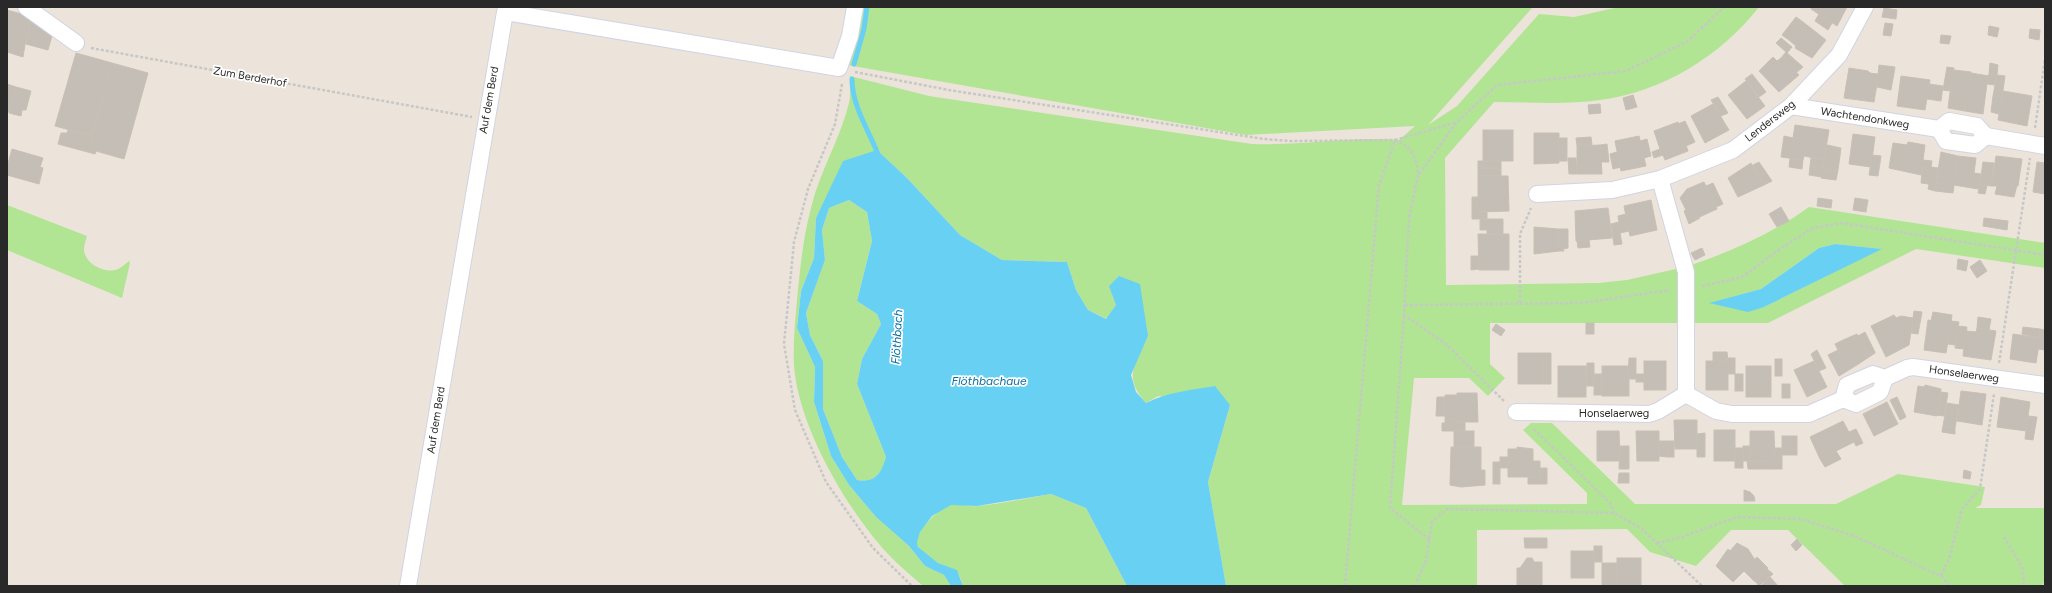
<svg xmlns="http://www.w3.org/2000/svg" width="2052" height="593" viewBox="0 0 2052 593" font-family="Figtree,sans-serif">
  <rect width="100%" height="100%" fill="#ece4da"/>
  <g fill="#b1e594" fill-rule="evenodd">
    <path d="M861 7H1533L1428 125 1457 106 1539 14 1574 17 1619 7H1759C1721 56 1662 92 1600 100 1565 105 1529 102 1494 102L1445 158 1446 285 1598 283 1627 280 1680 268V323H1490V364L1505 378 1488 396 1469 378H1414L1402 505 1587 504V493L1523 430 1531 423H1552L1635 504H1836L1898 474 1985 487 1981 505 1975 508H2045V577L2043 586H1845L1788 530H1731L1696 566 1650 552 1627 529 1477 530V586H1226L1208 482 1230 405 1158 396 1146 403C1122 376 1136 364 1148 336L1116 305 1107 319 1088 310 1076 290 1067 262 1002 260 960 235 907 178 877 150 830 191 816 218 814 258 801 291 797 328 815 367 814 402 831 456 849 485 876 517 909 546 925 566 944 575 951 586H923C911 575 898 565 887 553 846 508 799 428 794 366 793 344 795 322 797 300 800 269 803 238 811 208 819 173 841 137 849 103 851 94 850 84 850 76L929 96 1252 144C1301 146 1350 136 1399 140L1415 126 1246 135 847 65Z"/>
    <path d="M849 200 867 212 872 241 857 301 877 314 881 324 862 359 857 384 886 457C881 473 876 483 857 480L842 457 823 409V361L810 335 806 313 825 260 822 230 829 208Z"/>
    <path d="M7 205 87 236C86 240 84 245 84 249 84 263 103 273 115 270 120 269 124 265 129 261L130 263 122 298 7 250Z"/>
    <path d="M1809 207 2045 243V268L1916 249 1768 323H1691V265C1733 251 1773 233 1809 207ZM1835 244 1881 249 1764 307 1710 303 1761 289 1819 248Z"/>
    <path d="M1051 494 1086 508 1127 586H963C958 566 954 571 938 563 932 560 923 553 919 548 909 535 939 508 951 505 959 503 970 507 978 506 1002 504 1027 498 1051 494Z"/>
  </g>
  <g fill="#68d1f3" fill-rule="evenodd">
    <path d="M877 150 907 178 960 235 1002 260 1067 262 1076 290 1088 310 1106 319 1116 305 1109 286 1119 276 1140 284 1148 336 1131 375 1136 392 1146 403C1168 392 1191 390 1215 386L1230 405 1208 482 1226 586H1127L1086 508 1051 494 977 506 951 505 932 516 920 532 917 542 918 547 938 563 957 570 963 586H951L944 575 925 566 909 546 876 517 849 485 831 456 814 402 815 367 797 328 801 291 814 258 816 218 843 161ZM849 200 867 212 872 241 857 301 877 314 881 324 862 359 857 384 886 457C881 473 876 483 857 480L842 457 823 409V361L810 335 806 313 825 260 822 230 829 208Z"/>
    <path d="M1835 244 1882 249 1764 307 1748 312 1709 303 1761 289 1819 248Z"/>
  </g>
  <g fill="none" stroke-linecap="round" stroke-linejoin="round">
    <g stroke="#68d1f3" stroke-width="5">
      <path d="M854 64 864 29 867 7"/>
      <path d="M852 79C852 107 870 132 879 157"/>
    </g>
  </g>
  <g fill="#c4beb7" stroke="#c8c0b4">
    <path d="M1812 7H1847L1837 26 1811 9Z"/>
    <path d="M1884 8 1897 10 1896 19 1882 17Z"/>
    <path d="M7 10 32 17 25 45 7 40Z"/>
    <path d="M1819 14 1832 23 1828 30 1815 21Z"/>
    <path d="M32 17 53 32 48 50 26 44Z"/>
    <path d="M1796 17 1803 22 1789 40 1782 35Z"/>
    <path d="M1803 22 1826 40 1812 58 1795 48 1796 46 1789 40Z"/>
    <path d="M1885 23 1893 24 1891 36 1883 35Z"/>
    <path d="M1989 26 1999 28 1997 37 1988 35Z"/>
    <path d="M2030 29 2040 30 2039 40 2029 38Z"/>
    <path d="M1941 35 1951 36 1949 44 1940 43Z"/>
    <path d="M1781 38 1792 47 1787 53 1776 43Z"/>
    <path d="M7 40 25 45 23 57 7 52Z"/>
    <path d="M1786 52 1803 67 1796 73 1781 58Z"/>
    <path d="M76 53 112 63 92 136 55 126Z"/>
    <path d="M1773 57 1777 61 1781 58 1799 75 1779 92 1759 71Z"/>
    <path d="M112 63 148 73 124 159 89 149Z"/>
    <path d="M1990 63 1998 65 1997 75 1989 74Z"/>
    <path d="M1879 65 1895 67 1891 90 1877 87Z"/>
    <path d="M1947 67 1954 68 1950 91 1943 90Z"/>
    <path d="M1849 68 1868 71 1870 73 1877 74 1879 72 1874 102 1844 98Z"/>
    <path d="M1954 70 1971 72 1970 81 1952 78Z"/>
    <path d="M1971 73 1989 76 1987 83 1970 81Z"/>
    <path d="M1752 74 1766 92 1759 97 1745 79Z"/>
    <path d="M1989 74 1997 75 1995 85 1987 84Z"/>
    <path d="M1997 75 2005 76 2002 97 1993 96Z"/>
    <path d="M1901 76 1930 80 1925 110 1897 106Z"/>
    <path d="M1952 78 1970 81 1965 111 1948 108Z"/>
    <path d="M1746 81 1765 106 1747 119 1728 95Z"/>
    <path d="M1970 81 1987 83 1983 114 1965 111Z"/>
    <path d="M7 84 16 87 9 112 7 111Z"/>
    <path d="M1929 84 1943 86 1941 101 1927 99Z"/>
    <path d="M16 87 31 91 26 110H22L21 116 9 113Z"/>
    <path d="M2003 91 2032 96 2027 126 1998 120Z"/>
    <path d="M1633 95 1637 107 1626 110 1623 98Z"/>
    <path d="M1993 96 2002 97 1999 114 1991 112Z"/>
    <path d="M1718 97 1728 113 1721 116 1711 100Z"/>
    <path d="M1600 104 1601 113 1589 114 1588 105Z"/>
    <path d="M1713 104 1729 130 1705 143 1691 116Z"/>
    <path d="M1685 121 1695 142 1686 146 1678 124Z"/>
    <path d="M1678 122 1688 151 1665 160 1663 155 1654 158 1652 152 1660 149 1654 131Z"/>
    <path d="M1795 125 1829 130 1824 160 1804 156 1803 160 1781 157 1784 136 1793 138Z"/>
    <path d="M68 130 92 136 89 149 96 151 95 154 58 144 61 133H67Z"/>
    <rect x="1483" y="130" width="30" height="31"/>
    <path d="M1534 133H1559V163L1534 164Z"/>
    <path d="M1853 134 1875 137 1871 167 1849 164Z"/>
    <path d="M1639 136 1646 166 1621 171 1615 141Z"/>
    <path d="M1591 137 1592 145 1577 146 1576 138Z"/>
    <rect x="1559" y="138" width="8" height="23"/>
    <path d="M1647 139 1651 156 1644 158 1640 141Z"/>
    <path d="M1908 142 1925 145 1921 175 1889 168 1893 143 1907 145Z"/>
    <path d="M1607 144 1609 162H1601L1600 145Z"/>
    <path d="M1600 145 1602 174H1577V146Z"/>
    <path d="M1827 145 1841 148 1838 170 1823 168Z"/>
    <path d="M12 149 43 158 40 167 43 168 39 184 7 175V167Z"/>
    <path d="M1617 152 1621 167 1613 169 1610 154Z"/>
    <path d="M1941 152 1958 156 1954 185 1936 183Z"/>
    <path d="M1872 155 1881 156 1878 176 1869 175Z"/>
    <path d="M1958 156 1976 158 1972 188 1954 185Z"/>
    <path d="M1996 156 2022 159 2018 186 1992 182Z"/>
    <path d="M1568 158H1576L1577 174H1569Z"/>
    <path d="M1811 158 1824 160 1823 168 1810 166Z"/>
    <path d="M1790 159 1803 160 1802 169 1789 167Z"/>
    <path d="M1923 160 1932 161 1931 167 1938 168 1935 191 1928 189 1929 184 1921 183Z"/>
    <rect x="1478" y="161" width="23" height="7"/>
    <path d="M1759 162 1772 181 1764 185 1753 165Z"/>
    <path d="M1983 162 1994 163 1991 186 1980 184Z"/>
    <path d="M2037 162 2045 163V194L2033 192Z"/>
    <path d="M1751 163 1764 185 1738 197 1728 178Z"/>
    <path d="M1810 166 1823 168 1822 177 1809 175Z"/>
    <rect x="1478" y="168" width="23" height="8"/>
    <path d="M1823 168 1830 169 1828 179 1821 178Z"/>
    <path d="M1830 169 1838 170 1836 180 1828 179Z"/>
    <path d="M1974 173 1981 174 1979 189 1972 188Z"/>
    <path d="M1478 176H1508L1509 211 1478 212Z"/>
    <path d="M1704 182 1717 209 1695 219 1692 212 1688 214 1680 198 1687 189Z"/>
    <path d="M1992 182 2017 185 2014 197 1995 194 1997 186H1991Z"/>
    <path d="M1713 183 1723 204 1716 207 1706 186Z"/>
    <path d="M1936 183 1954 185 1953 193 1935 191Z"/>
    <path d="M1980 184 1987 185 1985 194 1978 193Z"/>
    <path d="M1472 197H1478V212H1487V219H1472Z"/>
    <path d="M1818 198 1832 200 1831 208 1817 206Z"/>
    <path d="M1855 198 1868 200 1866 212 1853 210Z"/>
    <path d="M1651 200 1657 230 1630 236 1624 206Z"/>
    <path d="M1781 207 1789 221 1777 227 1769 214Z"/>
    <path d="M1608 208 1612 238 1576 241 1575 211Z"/>
    <path d="M1686 210 1688 214 1692 212 1695 219 1700 218 1689 224 1684 211Z"/>
    <path d="M1626 214 1629 231 1620 233 1622 244 1614 245 1611 224 1619 222 1618 216Z"/>
    <path d="M1984 218 2008 221 2007 230 1983 226Z"/>
    <path d="M1480 219H1503V234H1487V230H1480Z"/>
    <path d="M1534 227 1558 229 1559 251 1534 254Z"/>
    <path d="M1558 229H1568V248L1563 249 1564 251H1559Z"/>
    <path d="M1478 234H1509V270H1479Z"/>
    <path d="M1589 240 1590 247 1578 248 1577 241Z"/>
    <path d="M1702 248 1705 255 1695 260 1691 253Z"/>
    <path d="M1471 256H1479V269L1471 270Z"/>
    <path d="M1958 259 1968 261 1966 271 1957 269Z"/>
    <path d="M1980 260 1987 271 1977 278 1970 267Z"/>
    <path d="M1914 311 1922 312 1918 334 1911 333Z"/>
    <path d="M1933 312 1952 315 1951 324 1931 321Z"/>
    <path d="M1894 315 1896 318 1901 316 1913 318 1909 345 1886 357 1871 326Z"/>
    <path d="M1978 317 1991 319 1989 330 1977 328Z"/>
    <path d="M1928 320 1951 324 1946 353 1924 350Z"/>
    <path d="M1951 321 1959 322 1955 345 1948 344Z"/>
    <rect x="1586" y="323" width="8" height="11"/>
    <path d="M1496 324 1505 330 1501 336 1492 330Z"/>
    <path d="M1958 326 1967 327 1964 349 1955 348Z"/>
    <path d="M2023 327 2040 329 2039 338 2022 334Z"/>
    <path d="M1977 328 1996 331 1991 360 1963 356 1966 331 1976 332Z"/>
    <path d="M2040 329 2045 330V350L2038 349Z"/>
    <path d="M1865 332 1875 352 1868 355 1858 336Z"/>
    <path d="M1857 334 1868 355 1846 366 1838 350 1846 346 1843 340Z"/>
    <path d="M2013 334 2040 338 2036 363 2010 359Z"/>
    <path d="M1843 340 1846 346 1838 350 1835 344Z"/>
    <path d="M1817 350 1826 368 1819 371 1811 354Z"/>
    <path d="M1838 350 1846 366 1855 361 1857 365 1839 376 1828 355Z"/>
    <path d="M1713 352H1727L1728 361H1713Z"/>
    <path d="M1875 352V353L1857 365 1855 361Z"/>
    <path d="M1518 353H1543L1544 384H1518Z"/>
    <path d="M1543 353H1551V384H1544Z"/>
    <path d="M1629 358H1636V379H1628Z"/>
    <rect x="1728" y="358" width="7" height="16"/>
    <rect x="1775" y="359" width="7" height="17"/>
    <rect x="1644" y="361" width="22" height="29"/>
    <rect x="1706" y="361" width="22" height="29"/>
    <path d="M1814 361 1827 387 1807 397 1794 370Z"/>
    <path d="M1587 363H1594V386H1586Z"/>
    <rect x="1558" y="366" width="28" height="31"/>
    <rect x="1602" y="366" width="27" height="30"/>
    <rect x="1746" y="366" width="25" height="31"/>
    <rect x="1594" y="374" width="8" height="21"/>
    <rect x="1636" y="374" width="8" height="8"/>
    <rect x="1735" y="374" width="8" height="17"/>
    <rect x="1782" y="384" width="8" height="14"/>
    <path d="M1925 385 1941 389 1937 416 1914 412 1918 386 1924 387Z"/>
    <path d="M1961 391 1986 394 1982 425 1957 421Z"/>
    <path d="M1941 392 1948 393 1944 416 1937 415Z"/>
    <path d="M1457 393H1477L1478 422H1457V419H1445V395H1457Z"/>
    <path d="M1437 397H1445V416H1436Z"/>
    <path d="M1897 397 1906 417 1900 420 1890 400Z"/>
    <path d="M2001 397 2030 402 2026 431 1997 427Z"/>
    <path d="M1887 402 1898 424 1874 436 1863 414Z"/>
    <path d="M1947 403 1959 405 1958 411 1946 409Z"/>
    <path d="M1946 409 1958 411 1955 428 1943 426Z"/>
    <path d="M2028 416 2037 417 2033 440 2025 439Z"/>
    <path d="M1445 419H1457V422H1465V431H1442V423H1445Z"/>
    <path d="M1674 420H1697V449H1675Z"/>
    <path d="M1843 421 1854 442 1820 459 1810 437Z"/>
    <path d="M1943 426 1955 428V434L1942 432Z"/>
    <path d="M1856 429 1863 443 1856 446 1849 432Z"/>
    <rect x="1714" y="430" width="21" height="31"/>
    <rect x="1454" y="431" width="20" height="16"/>
    <path d="M1597 431H1619L1620 461H1597Z"/>
    <path d="M1636 431H1659V461H1637Z"/>
    <path d="M1750 431H1774L1775 461H1750Z"/>
    <path d="M1705 433V457H1697V434Z"/>
    <rect x="1782" y="436" width="15" height="13"/>
    <path d="M1659 441H1667V457L1659 456Z"/>
    <rect x="1667" y="441" width="7" height="16"/>
    <path d="M1620 446H1629V469H1619Z"/>
    <rect x="1743" y="446" width="7" height="15"/>
    <path d="M1451 447H1481V470H1485V485L1461 487 1450 485Z"/>
    <path d="M1517 447 1533 449V461H1540V477H1508V449H1517Z"/>
    <rect x="1735" y="448" width="8" height="20"/>
    <rect x="1774" y="448" width="8" height="21"/>
    <rect x="1782" y="449" width="15" height="6"/>
    <path d="M1836 451 1841 459 1825 467 1820 459Z"/>
    <rect x="1500" y="457" width="8" height="11"/>
    <path d="M1747 461H1758V469H1748Z"/>
    <rect x="1758" y="461" width="16" height="8"/>
    <rect x="1493" y="462" width="7" height="22"/>
    <path d="M1540 468H1547V484H1528V477H1540Z"/>
    <path d="M1964 470 1971 472 1970 479 1963 478Z"/>
    <path d="M1619 473H1629V483H1618Z"/>
    <path d="M1744 490 1750 492 1754 496 1755 501H1744Z"/>
    <path d="M1524 538H1547V548H1525Z"/>
    <path d="M1797 539 1802 545 1796 551 1791 545Z"/>
    <path d="M1737 543 1748 549 1755 560 1733 582 1716 566 1728 549 1730 551Z"/>
    <rect x="1594" y="546" width="8" height="16"/>
    <rect x="1571" y="551" width="23" height="27"/>
    <path d="M1757 557 1768 568 1755 582 1744 571Z"/>
    <path d="M1527 558H1532L1534 562H1542V586H1517V568H1520Z"/>
    <rect x="1617" y="558" width="24" height="28"/>
    <rect x="1602" y="563" width="15" height="23"/>
    <path d="M1767 569 1773 574 1759 586 1755 581Z"/>
    <path d="M1770 577 1778 586H1761Z"/>
  </g>
  <g fill="none" stroke-linecap="round" stroke-linejoin="round">
    <g stroke="#d0d4e3" stroke-width="18">
      <g id="street">
        <path d="M26 7 76 43"/>
        <path d="M1791 106 1939 129 1949 121 1977 126 1986 136 2045 146"/>
        <path d="M1939 129 1946 141 1975 145 1986 136"/>
        <path d="M1660 179 1686 272V394"/>
        <path d="M1537 194 1612 190 1660 179 1733 150 1791 106 1839 55 1865 7"/>
        <path d="M1843 399 1856 404 1880 392 1885 378"/>
        <path d="M1516 412 1649 414 1658 411 1686 394 1716 411 1732 414H1809L1843 399 1847 385 1873 374 1885 378 1907 368 1913 367 2045 385"/>
        <path d="M408 586 505 12 839 68 850 36 855 7"/>
      </g>
    </g>
    <g stroke="#c7c7c7" stroke-width="2.5" stroke-dasharray="3 2" stroke-linecap="butt">
      <path d="M91 48 472 117"/>
      <path d="M855 72 949 90 1264 139 1290 141 1395 140C1412 146 1417 159 1418 175"/>
      <path d="M842 84 835 124 808 189 794 242 784 344 795 410 826 482 873 548 912 586"/>
      <path d="M2035 128 2045 59"/>
      <path d="M1702 286 1742 277 1780 249 1813 228 1842 223 2045 255"/>
      <path d="M1520 303V234L1531 208"/>
      <path d="M1405 305 1581 303 1670 290"/>
      <path d="M1404 316 1390 508 1430 540"/>
      <path d="M1999 363 2030 158"/>
      <path d="M1504 401 1446 344 1404 315 1409 218 1418 176 1456 123 1497 85 1626 71 1688 41 1724 7"/>
      <path d="M1534 429 1611 504 1614 513"/>
      <path d="M2004 537 2022 567 2024 586"/>
      <path d="M1657 543 1682 537 1737 517 1801 519 1854 536 1941 576 1950 586"/>
      <path d="M1941 576 1949 559 1962 509 1980 489 1994 394"/>
      <path d="M1345 586 1379 185 1395 140 1454 123"/>
      <path d="M1415 586 1426 560 1432 522 1447 509 1614 513 1642 529 1702 586"/>
    </g>
    <use href="#street" stroke="#fff" stroke-width="16"/>
  </g>
  <g text-anchor="middle" dominant-baseline="central" stroke-width="3.5" stroke-linejoin="round" paint-order="stroke">
    <g font-size="11" fill="#292929" stroke="#fff">
      <text transform="translate(250 77) rotate(10)">Zum Berderhof</text>
      <text transform="translate(489 100) rotate(-80)">Auf dem Berd</text>
      <text transform="translate(1865 118) rotate(9)">Wachtendonkweg</text>
      <text transform="translate(1770 121) rotate(-38)">Lendersweg</text>
      <text transform="translate(1964 374) rotate(8)">Honselaerweg</text>
      <text x="1614" y="413">Honselaerweg</text>
      <text transform="translate(436 420) rotate(-81)">Auf dem Berd</text>
    </g>
    <g font-size="12" font-style="italic" fill="#086e9f" stroke="#fff">
      <text transform="translate(897 337) rotate(-87)">Flöthbach</text>
      <text x="989" y="381">Flöthbachaue</text>
    </g>
  </g>
  <rect width="2052" height="593" fill="none" stroke="#292929" stroke-width="16"/>
</svg>
